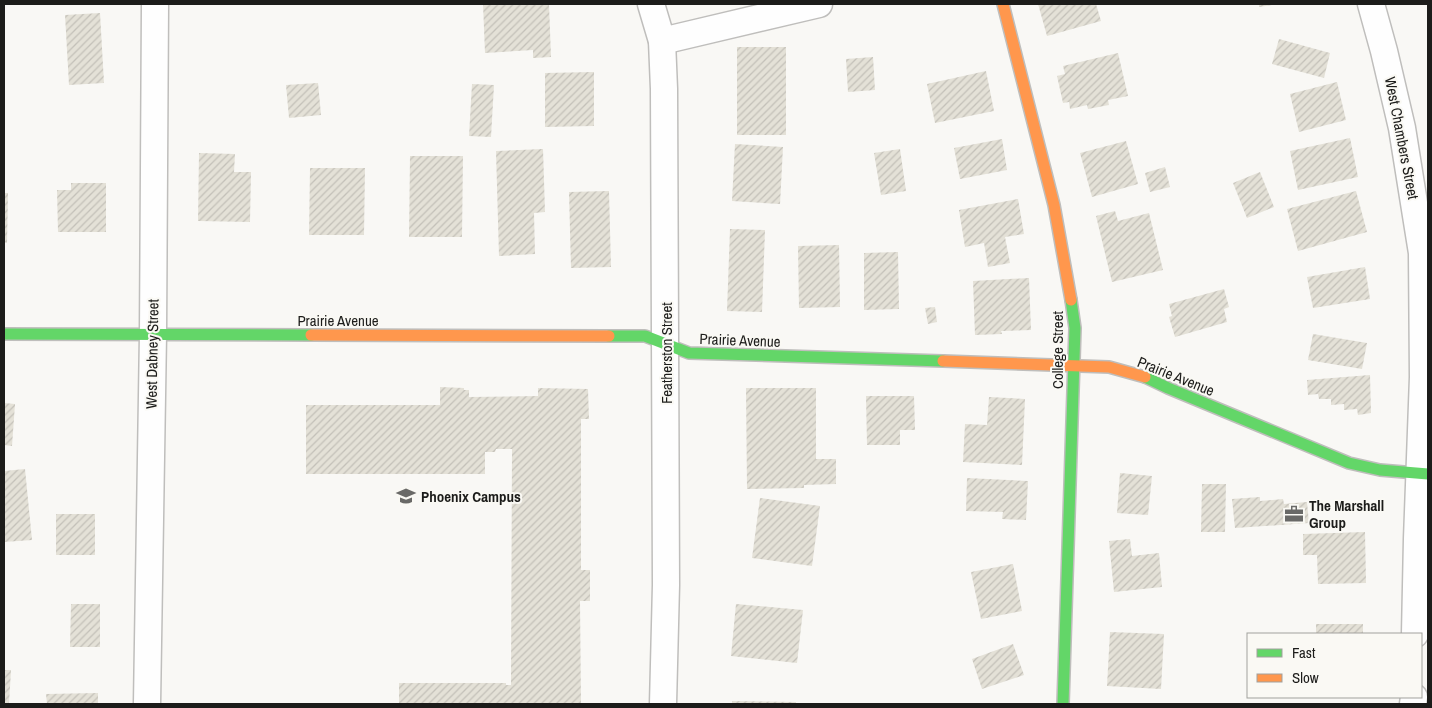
<svg xmlns="http://www.w3.org/2000/svg" width="1432" height="708" viewBox="0 0 1432 708" font-family="'Archivo Narrow',sans-serif">
  <defs>
    <pattern id="building-hatch" width="6" height="6" patternUnits="userSpaceOnUse" patternTransform="scale(1.25)"><rect width="6" height="6" fill="#e4e1d7"/><path d="M-1 1l2-2M0 6l6-6M5 7l2-2" fill="none" stroke="#c3c0b8"/></pattern>
  </defs>
  <rect width="100%" height="100%" fill="#f9f8f5"/>
  <g fill="url(#building-hatch)">
    <path d="M483 4H549L551 57 533 58V50L485 53Z"/>
    <path d="M1038 4H1096L1101 21 1047 36Z"/>
    <path d="M1259 4H1272V5L1259 7Z"/>
    <path d="M100 13 104 83 69 85 65 15Z"/>
    <path d="M1279 39 1330 53 1324 78 1272 64Z"/>
    <rect x="737" y="47" width="49" height="88"/>
    <path d="M1118 53 1128 96 1108 100 1109 105 1088 109 1087 105 1070 109 1069 102 1063 103 1057 76 1065 74 1063 66Z"/>
    <path d="M873 57 875 90 848 92 846 59Z"/>
    <path d="M986 71 994 111 935 123 927 84Z"/>
    <path d="M594 72V126L545 127V73Z"/>
    <path d="M1337 82 1346 120 1299 132 1290 94Z"/>
    <path d="M318 83 321 115 289 118 286 85Z"/>
    <path d="M472 84 494 85 491 137 469 136Z"/>
    <path d="M1350 138 1358 177 1298 190 1290 151Z"/>
    <path d="M1002 139 1007 170 960 179 954 148Z"/>
    <path d="M1126 141 1138 184 1092 197 1080 153Z"/>
    <path d="M735 144 783 147 780 204 732 201Z"/>
    <path d="M543 149 545 212 534 213 535 254 499 256 496 151Z"/>
    <path d="M900 149 906 191 881 195 874 153Z"/>
    <path d="M199 153 235 154 234 172H251L250 222 198 221Z"/>
    <path d="M410 156H463L462 237H409Z"/>
    <path d="M1165 167 1170 187 1150 192 1145 173Z"/>
    <path d="M310 168H365L364 235H309Z"/>
    <path d="M1260 172 1274 207 1247 218 1233 183Z"/>
    <path d="M71 183H106V232H58L57 190H71Z"/>
    <path d="M609 191 611 267 571 268 569 192Z"/>
    <path d="M1356 191 1367 232 1298 251 1287 209Z"/>
    <path d="M4 193H8L7 243 4 242Z"/>
    <path d="M1018 199 1024 234 1005 237 1010 263 988 267 984 243 965 247 959 210Z"/>
    <path d="M1115 211 1118 221 1149 213 1163 270 1112 282 1096 216Z"/>
    <path d="M730 229 765 230 762 312 727 311Z"/>
    <path d="M839 245 840 307 799 308 798 246Z"/>
    <path d="M898 252 899 309 864 310V253Z"/>
    <path d="M1365 267 1370 299 1313 308 1307 277Z"/>
    <path d="M1029 278 1031 330 1001 331 1002 334 975 335 973 281Z"/>
    <path d="M1224 289 1229 307 1224 309 1227 322 1175 337 1169 317 1172 316 1169 304Z"/>
    <path d="M935 307 937 322 928 324 925 308Z"/>
    <path d="M1313 334 1367 343 1362 369 1308 360Z"/>
    <path d="M1370 375 1371 413 1358 415 1357 409 1344 410V404L1331 405V399H1319L1318 394 1308 395 1307 380Z"/>
    <path d="M440 387 464 388V390H469V397L538 396V388L588 389 589 419H581V570H590V601H580L581 704H399V683H506V685H511L512 449H496L495 452H485V474H306V405H440Z"/>
    <path d="M746 388H816V459H836V484L804 485V488L747 489Z"/>
    <path d="M866 396H914L915 430H900V445H867Z"/>
    <path d="M989 397 1025 399 1022 465 963 462 965 424 987 425Z"/>
    <path d="M4 403 15 404 12 446 4 445Z"/>
    <path d="M25 469 32 540 4 542V471Z"/>
    <path d="M1120 473 1152 476 1148 515 1117 513Z"/>
    <path d="M967 478 1028 481 1026 520 1002 519 1003 512 966 511Z"/>
    <path d="M1202 484H1226L1225 532H1201Z"/>
    <path d="M1260 497V501L1283 499 1284 504 1307 502 1309 523 1235 528 1232 499Z"/>
    <path d="M760 498 820 506 812 566 752 558Z"/>
    <rect x="56" y="514" width="39" height="41"/>
    <path d="M1365 532 1366 583 1318 584 1317 555H1303V534Z"/>
    <path d="M1130 539 1132 556 1159 553 1162 587 1114 592 1109 541Z"/>
    <path d="M1013 564 1022 611 981 619 971 572Z"/>
    <path d="M71 604H100V647H70Z"/>
    <path d="M736 604 803 610 797 663 731 656Z"/>
    <rect x="1316" y="624" width="47" height="10"/>
    <path d="M1110 632 1164 634 1161 689 1107 686Z"/>
    <path d="M1013 644 1024 675 982 689 972 659Z"/>
    <path d="M4 670H11L9 704H4Z"/>
    <path d="M98 693V704H47L46 694Z"/>
    <path d="M732 701 796 702V704H732Z"/>
  </g>
  <g fill="none" stroke-linecap="round" stroke-linejoin="round">
    <g stroke="#bfbebc" stroke-width="29">
      <g id="street">
        <path d="M651 4 662 41 664 89 666 585 663 704"/>
        <path d="M1371 4 1384 51 1402 128 1422 253 1423 377 1417 539 1415 634"/>
        <path d="M662 41 819 4"/>
        <path d="M147 704 153 334 155 4"/>
        <path d="M1413 704 1414 697"/>
      </g>
    </g>
    <g stroke="#bfbebc" stroke-width="14">
      <g id="fast">
        <path d="M4 334 311 335"/>
        <path d="M609 336H645L689 353 943 361"/>
        <path d="M1145 377 1168 388 1349 463 1380 470 1428 474"/>
        <path d="M1063 704 1075 328 1071 300"/>
      </g>
    </g>
    <g stroke="#bfbebc" stroke-width="14">
      <g id="slow">
        <path d="M1003 4 1054 205 1071 300"/>
        <path d="M311 335 609 336"/>
        <path d="M943 361 1109 367 1145 377"/>
      </g>
    </g>
    <use href="#street" stroke="#fefefe" stroke-width="26"/>
    <use href="#fast" stroke="#63d668" stroke-width="11"/>
    <use href="#slow" stroke="#ff974d" stroke-width="11"/>
  </g>
  <defs>
    <g id="school-bare" transform="scale(1.5)"><path d="M0-5L7-2L0 1L-7-2ZM-4 1L0 2.5L4 1V4Q0 6-4 4Z" fill="#696967" stroke="#faf9f4" stroke-width="2.5" paint-order="stroke"/></g>
    <g id="office-bare" transform="scale(1.5)"><path d="M-6-3h4V-5.5h4V-3h4V5H-6ZM-1-4.5V-3h2v-1.5ZM-6 0V1H6V0Z" fill="#696967" stroke="#faf9f4" stroke-width="2.5" paint-order="stroke"/></g>
  </defs>
  <g fill-rule="evenodd">
    <use href="#school-bare" x="406" y="496"/>
    <use href="#office-bare" x="1294" y="514"/>
  </g>
  <g text-anchor="middle" dominant-baseline="central" stroke-width="4" stroke-linejoin="round" paint-order="stroke">
    <g font-size="15" fill="#1c1c1a" stroke="#faf9f4">
      <text transform="translate(1402 138) rotate(79)">West Chambers Street</text>
      <text x="338" y="320">Prairie Avenue</text>
      <text transform="translate(740 340) rotate(2)">Prairie Avenue</text>
      <text transform="translate(1057 350) rotate(-90)">College Street</text>
      <text transform="translate(666 353) rotate(-90)">Featherston Street</text>
      <text transform="translate(152 354) rotate(-89)">West Dabney Street</text>
      <text transform="translate(1176 376) rotate(22)">Prairie Avenue</text>
    </g>
    <g font-size="15" font-weight="bold" fill="#1c1c1a" stroke="#faf9f4" text-anchor="start">
      <text x="421" y="496">Phoenix Campus</text>
      <text x="1309" y="505">The Marshall<tspan x="1309" dy="17">Group</tspan></text>
    </g>
  </g>
  <rect width="1432" height="708" fill="none" stroke="#1c1c1a" stroke-width="10"/>
  <rect x="1247" y="633" width="175" height="65" fill="#faf9f4" stroke="#a1a19d"/>
  <rect x="1257" y="649" width="25" height="8" fill="#63d668" stroke="#a1a19d"/>
  <text x="1292" y="658" font-size="15" fill="#1c1c1a">Fast</text>
  <rect x="1257" y="674" width="25" height="8" fill="#ff974d" stroke="#a1a19d"/>
  <text x="1292" y="683" font-size="15" fill="#1c1c1a">Slow</text>
</svg>
